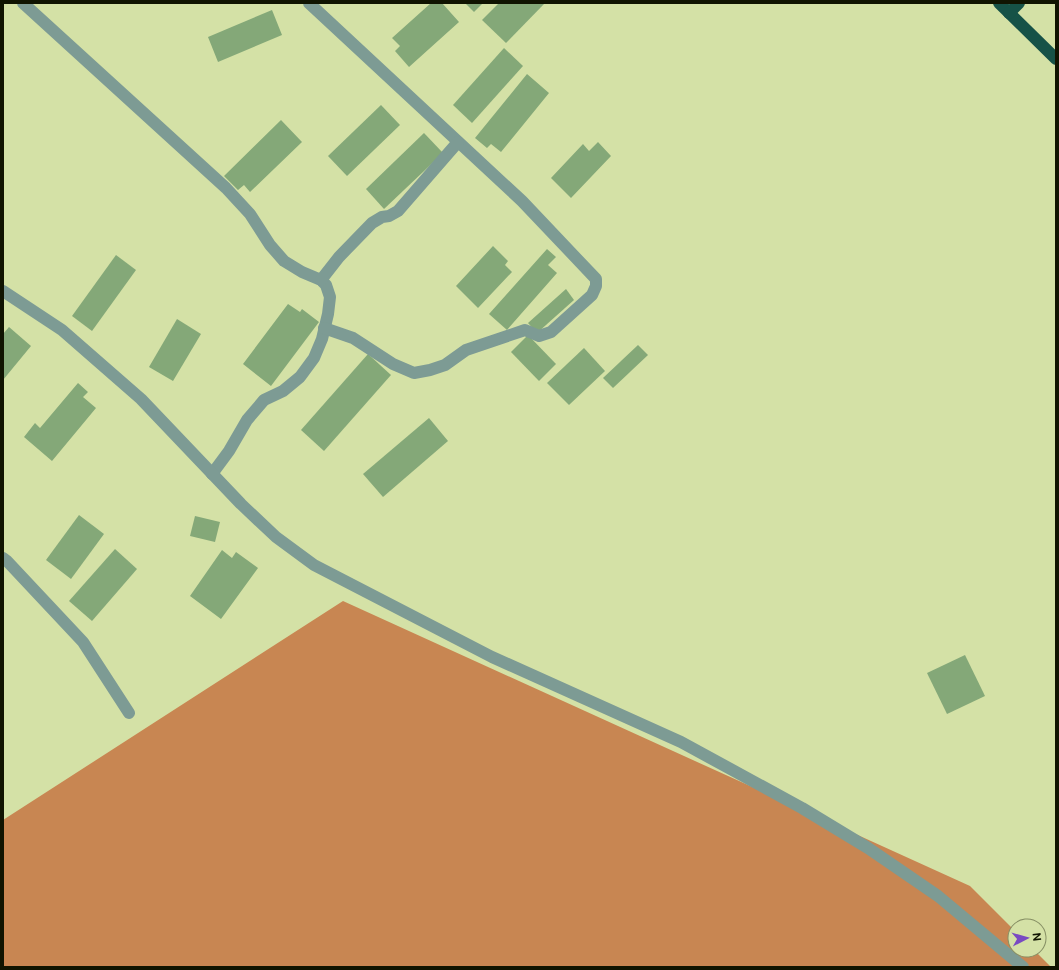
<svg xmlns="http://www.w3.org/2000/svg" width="1059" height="970" viewBox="0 0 1059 970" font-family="'Public Sans',sans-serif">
  <rect width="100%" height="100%" fill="#d4e1a6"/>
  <path fill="#c88652" d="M343 601 970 886 1015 931V950H1034L1051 967H3V820Z"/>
  <g fill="#84a878">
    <path d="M431 3H442L459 22 409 67 395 51 400 46 392 38Z"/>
    <path d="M465 3H483L474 12Z"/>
    <path d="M499 3H545L506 43 482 20Z"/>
    <path d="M272 10 282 35 218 62 208 37Z"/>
    <path d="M504 48 523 66 472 123 453 105Z"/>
    <path d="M527 74 549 93 501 152 491 144 487 148 475 138Z"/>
    <path d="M381 105 400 125 347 176 328 156Z"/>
    <path d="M281 120 302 142 250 192 244 185 238 190 224 176Z"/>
    <path d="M424 133 443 153 384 209 366 189Z"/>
    <path d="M598 142 611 156 571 198 551 178 583 144 589 151Z"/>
    <path d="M493 246 508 261 505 265 512 272 478 308 456 286Z"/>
    <path d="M547 249 556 257 548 265 557 273 507 330 489 314Z"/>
    <path d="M116 255 136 270 92 331 72 316Z"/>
    <path d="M566 289 574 300 537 333 528 323Z"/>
    <path d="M288 304 300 312 302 309 319 322 271 386 243 364Z"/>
    <path d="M177 319 201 334 173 381 149 367Z"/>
    <path d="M9 327 31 346 3 380V334Z"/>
    <path d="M528 335 556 364 539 381 511 352Z"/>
    <path d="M638 345 648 355 613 388 603 378Z"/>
    <path d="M584 348 605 371 569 405 547 383Z"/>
    <path d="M368 354 391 375 324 451 301 430Z"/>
    <path d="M78 383 88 392 83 397 96 408 52 461 24 437 35 423 40 428Z"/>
    <path d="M429 418 448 441 383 497 363 474Z"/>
    <path d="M79 515 104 534 71 579 46 560Z"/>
    <path d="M195 516 220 522 215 542 190 536Z"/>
    <path d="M115 549 137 569 92 621 69 601Z"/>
    <path d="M222 550 232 558 236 552 258 568 221 619 190 596Z"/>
    <path d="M965 655 985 696 947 714 927 673Z"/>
  </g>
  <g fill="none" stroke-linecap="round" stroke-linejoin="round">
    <g stroke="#7d9b94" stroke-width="12">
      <path d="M23 3 226 188 250 214 270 245 284 261 302 272 321 280 326 285 330 297 328 314 322 339 314 358 300 377 283 391 264 400 247 420 229 451 212 474"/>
      <path d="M309 3 522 201 596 279V286L592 295 551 332 539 336 525 330 466 350 445 365 430 370 414 373 393 364 353 338 324 328"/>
      <path d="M321 280 339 257 372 223 382 217 389 216 398 211 458 142"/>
      <path d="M3 291 62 330 141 399 241 504 276 537 314 565 492 657 681 742 802 808 868 848 938 896 1023 967"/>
      <path d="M3 558 7 561 83 642 129 713"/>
    </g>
    <g stroke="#165247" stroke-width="12">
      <path d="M999 3 1056 59"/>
      <path d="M1009 13 1019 3"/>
    </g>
  </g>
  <rect width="1059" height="970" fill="none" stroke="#101401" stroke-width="8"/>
  <g transform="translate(1027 938) rotate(84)"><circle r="19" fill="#d4e1a6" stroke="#868f64"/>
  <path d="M0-3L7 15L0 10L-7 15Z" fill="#794ac2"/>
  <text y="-6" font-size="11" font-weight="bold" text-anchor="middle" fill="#101401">N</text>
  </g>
</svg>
